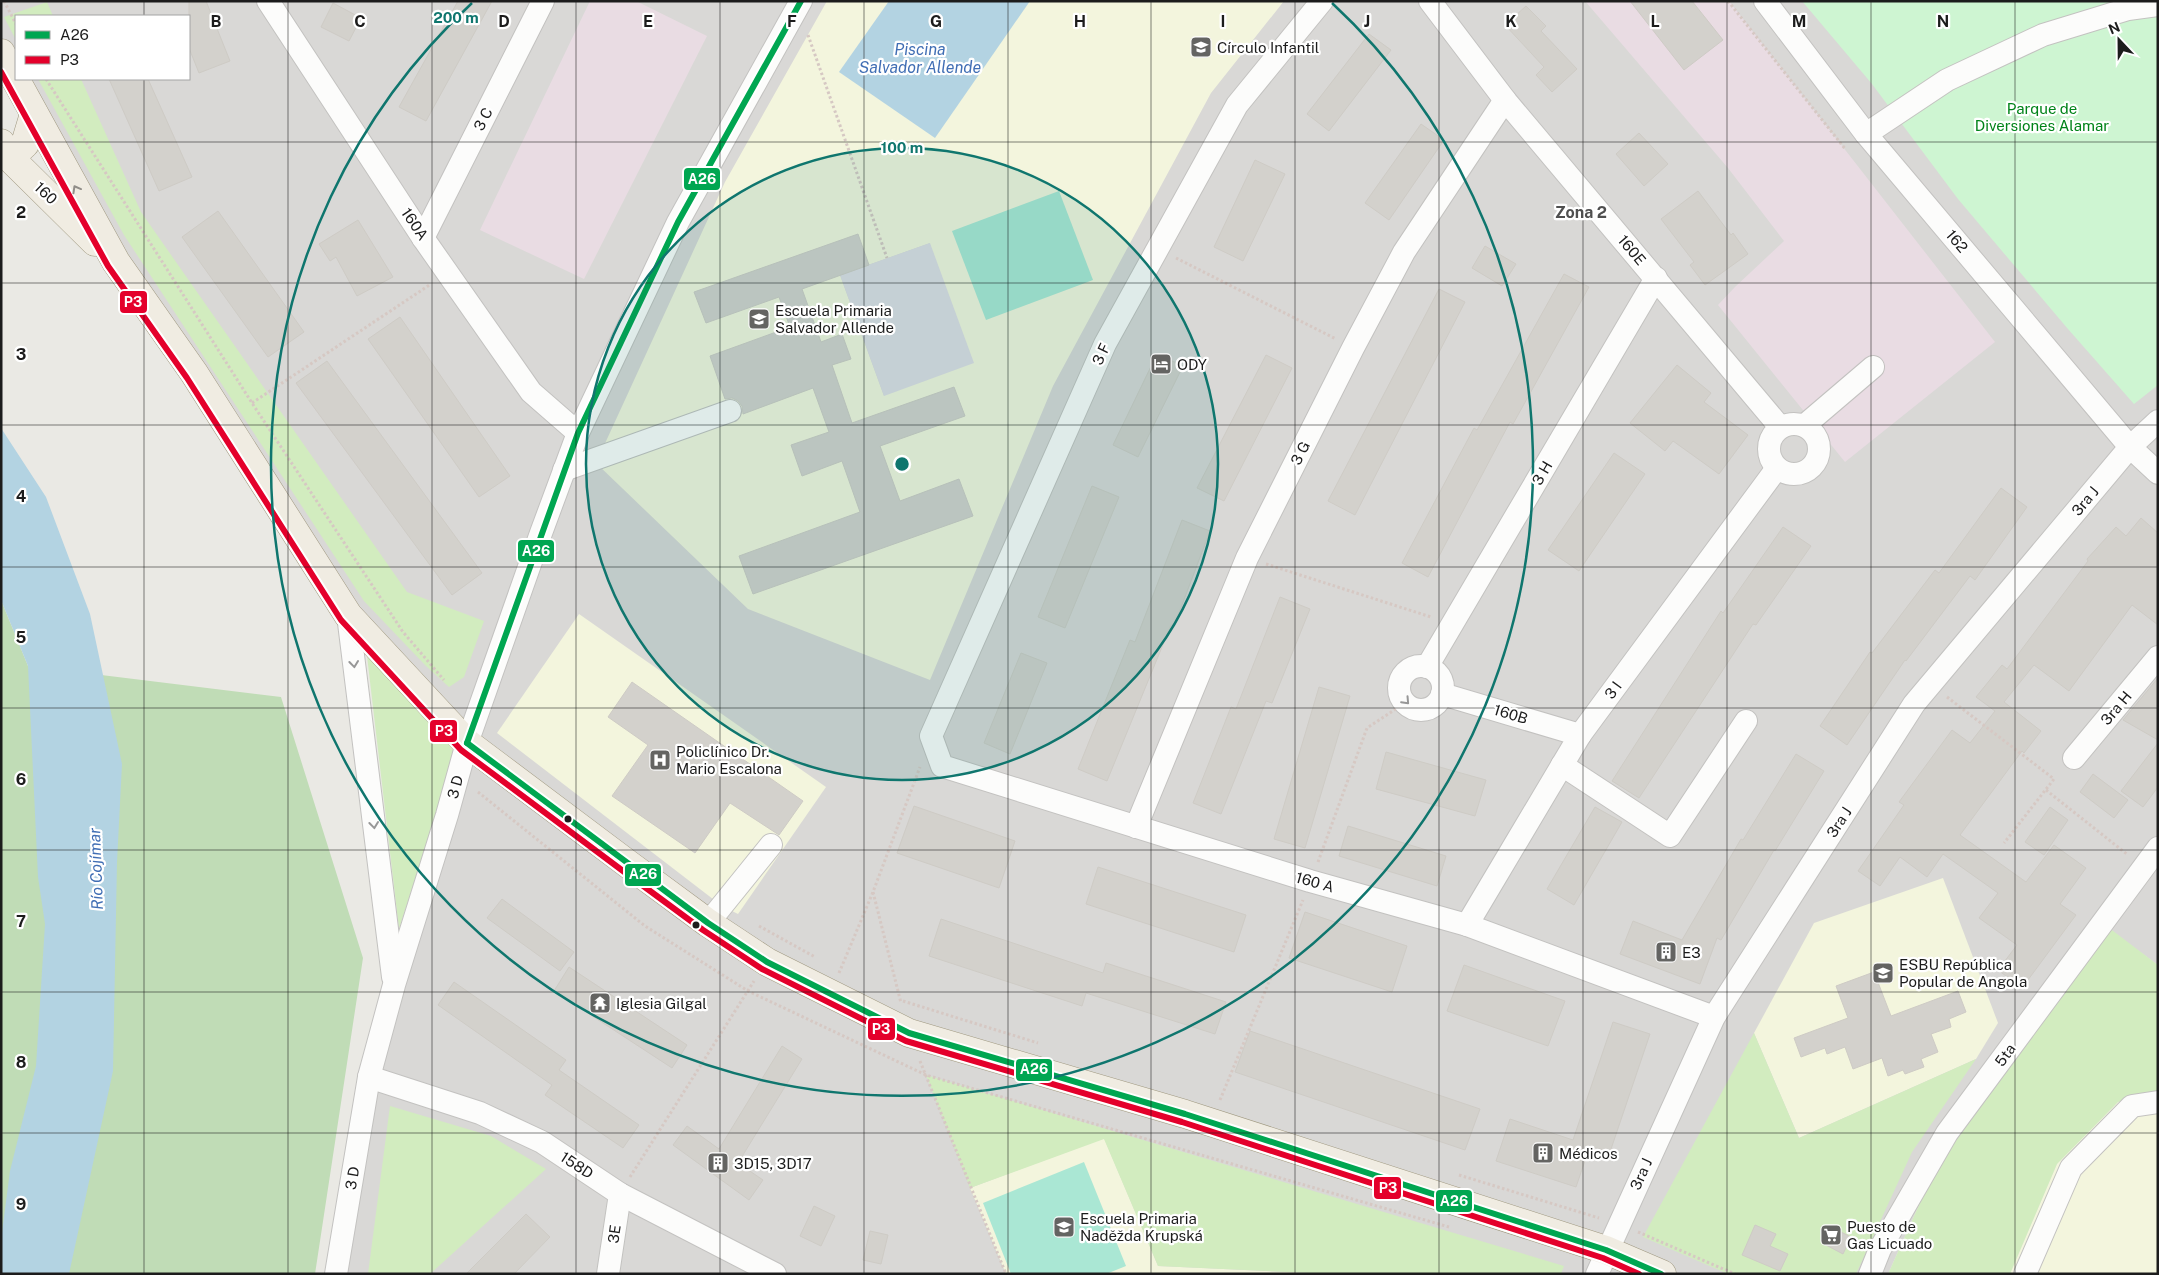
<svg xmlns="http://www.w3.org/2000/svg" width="2159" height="1275" viewBox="0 0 2159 1275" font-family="'Public Sans',sans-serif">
  <rect width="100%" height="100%" fill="#eae9e4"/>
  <path fill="#d9d8d6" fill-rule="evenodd" d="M1 1H2158V965L2099 922 2008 1063 1946 1145 1888 1274H336L369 1077 394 985 447 815 467 743 348 615 194 373 116 262 13 78 1 48ZM16 16H189V79H16Z"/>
  <g fill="#e9dce3">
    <path d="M590 1H636L707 36 584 279 480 230Z"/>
    <path d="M1585 1H1729L1995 342 1845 462 1718 305 1735 287 1784 241 1728 168Z"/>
  </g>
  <g fill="#f3f5dd" fill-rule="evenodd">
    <path d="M827 1H1284L1211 93 1053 386 930 680 748 609 596 463 725 182ZM930 243 884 396 840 275Z"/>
    <path d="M579 614 826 787 738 914 722 906 497 733Z"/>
    <path d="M1943 878 1998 1023 1976 1059 1799 1138 1754 1033 1814 923Z"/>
    <path d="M2158 1092V1274H2010L2057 1164 2118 1102Z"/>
    <path d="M1104 1138 1158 1266 1332 1274H1006L970 1188Z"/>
  </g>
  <g fill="#d2ecbf">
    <path d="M47 2 53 16H16V40L4 17Z"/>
    <path d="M38 79H81L141 212 407 592 484 621 464 677 449 687 426 666 364 601 124 235Z"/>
    <path d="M367 656 456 751 399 929Z"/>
    <path d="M2100 921 2158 965V1092L2118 1102 2057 1164 2010 1274H1888L1946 1145Z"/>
    <path d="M1754 1033 1799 1138 1976 1059 1912 1152 1856 1274H1728L1643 1237Z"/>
    <path d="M926 1075 1564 1266 1561 1274H1332L1158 1266 1104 1139 970 1188Z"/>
    <path d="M390 1106 491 1136 546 1169 430 1274H368Z"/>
  </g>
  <path fill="#c0dcb6" d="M1 600 28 666 281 697 363 958 315 1274H1Z"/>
  <path fill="#cef5d2" d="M1802 1H2158V385L2134 404 2068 329 1958 199 1872 84Z"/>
  <g fill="#aae7d4">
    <path d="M1059 191 1093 280 986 320 952 231Z"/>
    <path d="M1084 1162 1126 1266 1106 1274H1011L983 1203Z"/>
  </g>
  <path fill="#dfdde4" d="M930 243 974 363 884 396 840 275Z"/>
  <g fill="#b3d3e2">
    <path d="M889 1H1030L935 138 839 72Z"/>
    <path d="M1 428 46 497 90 614 122 764 117 862 113 1071 69 1274H1V1240L10 1171 36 1066 45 924 38 877 28 666 1 600Z"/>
  </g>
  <g fill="#d3d1cc" stroke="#cecbc5">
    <path d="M189 1H206L230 61 199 73 189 48Z"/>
    <path d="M458 1H492L426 121 399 107Z"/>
    <path d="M1630 1H1692L1723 40 1684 70Z"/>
    <path d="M333 3 361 18 349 41 321 27Z"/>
    <path d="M1526 6 1546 26 1541 31 1577 69 1552 92 1536 75 1544 67 1505 25Z"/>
    <path d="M1369 34 1391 50 1329 131 1307 114Z"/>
    <path d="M109 79H148L192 177 159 191Z"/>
    <path d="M1421 124 1444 140 1389 220 1365 203Z"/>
    <path d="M1639 133 1668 164 1644 186 1616 154Z"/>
    <path d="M1255 160 1285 174 1243 261 1214 247Z"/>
    <path d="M1698 191 1731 235 1733 233 1748 254 1705 285 1690 265 1694 262 1661 219Z"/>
    <path d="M218 211 304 332 268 357 182 237Z"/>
    <path d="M358 220 393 277 357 296 336 257 330 261 319 244Z"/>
    <path d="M858 234 869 265 802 289 821 342 842 334 851 359 832 365 852 423 954 387 965 416 880 446 900 501 959 479 973 516 753 594 739 556 860 512 842 461 802 476 791 445 829 432 813 388 743 414 742 406 738 401 732 398 725 399 710 356 790 327 779 297 706 323 694 292Z"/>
    <path d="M1485 246 1516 264 1502 286 1472 268Z"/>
    <path d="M1564 274 1589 287 1513 424 1510 422 1428 577 1402 563 1474 428 1477 430Z"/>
    <path d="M1439 289 1465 302 1355 515 1328 501Z"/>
    <path d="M400 317 510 476 479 497 368 339Z"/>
    <path d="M1157 354 1183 366 1138 457 1113 445Z"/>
    <path d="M1266 355 1292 368 1224 501 1197 488Z"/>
    <path d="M327 361 482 573 452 595 296 383Z"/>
    <path d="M1677 365 1711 393 1704 402 1748 435 1719 474 1673 441 1665 451 1630 423Z"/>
    <path d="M1614 453 1645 474 1579 571 1548 550Z"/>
    <path d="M1092 486 1119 497 1065 628 1038 617Z"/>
    <path d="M2001 488 2027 507 1975 580 1970 576 1906 661 1905 660 1847 745 1820 726 1870 652 1872 653 1935 570 1939 573Z"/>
    <path d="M2141 518 2158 533V625L2132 605 2069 691 2034 665 2004 702 2041 731 2024 753 2022 751 1960 835 2026 882 2054 845 2086 868 2060 904 2076 915 2022 988 1998 970 2017 945 1979 918 1998 893 1943 854 1927 877 1900 857 1880 886 1858 871 1904 805 1899 802 1952 730 1970 743 1995 711 1976 697 2002 665 2007 669 2088 561 2087 559 2116 527 2126 536Z"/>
    <path d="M1182 520 1210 531 1174 626 1171 625 1107 781 1078 769 1130 640 1135 642Z"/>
    <path d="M1783 527 1811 546 1756 625 1753 624 1639 798 1612 781 1721 611 1723 613Z"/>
    <path d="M1280 597 1310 609 1272 703 1266 701 1221 814 1193 803 1231 707 1236 709Z"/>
    <path d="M1021 653 1047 663 1010 754 984 743Z"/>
    <path d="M2158 678V740L2123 720Z"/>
    <path d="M632 682 803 801 779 835 730 803 695 853 612 796 648 745 608 717Z"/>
    <path d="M1319 687 1350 696 1305 848 1274 839Z"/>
    <path d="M2158 743V787L2143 807 2121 791Z"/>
    <path d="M1386 752 1486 780 1475 816 1376 789Z"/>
    <path d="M1796 754 1824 771 1775 851 1774 850 1721 940 1717 938 1700 984 1620 954 1633 921 1682 940 1741 839 1743 840Z"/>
    <path d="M2093 774 2128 800 2114 818 2080 792Z"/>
    <path d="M914 806 1015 841 999 888 897 853Z"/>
    <path d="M1595 807 1622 822 1574 905 1547 889Z"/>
    <path d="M2050 807 2068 820 2044 855 2025 842Z"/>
    <path d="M1348 826 1446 856 1437 886 1339 856Z"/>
    <path d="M1098 867 1246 915 1234 952 1086 904Z"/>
    <path d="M502 899 574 952 560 971 487 918Z"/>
    <path d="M1305 912 1407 946 1392 992 1289 958Z"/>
    <path d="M941 919 1103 973 1106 963 1226 1002 1215 1034 1086 993 1082 1006 929 956Z"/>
    <path d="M1464 965 1565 1001 1548 1046 1447 1011Z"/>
    <path d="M569 967 687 1045 672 1068 554 991Z"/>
    <path d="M1874 972 1891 1016 1958 991 1966 1012 1949 1019 1951 1027 1931 1034 1938 1052 1921 1059 1924 1067 1905 1074 1903 1070 1888 1076 1882 1058 1853 1069 1845 1047 1827 1054 1825 1048 1801 1057 1794 1038 1848 1018 1836 986Z"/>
    <path d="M454 982 566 1060 559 1070 639 1125 623 1148 545 1095 552 1085 438 1005Z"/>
    <path d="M1613 1022 1650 1034 1610 1152 1590 1146 1576 1187 1496 1161 1510 1119 1573 1140Z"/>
    <path d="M1250 1031 1480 1109 1465 1150 1235 1072Z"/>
    <path d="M782 1046 802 1059 738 1163 763 1180 749 1200 673 1145 687 1126 719 1149Z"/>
    <path d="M814 1206 835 1216 821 1246 800 1236Z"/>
    <path d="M526 1214 550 1237 514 1274H466Z"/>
    <path d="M1755 1225 1776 1234 1770 1246 1788 1254 1780 1271 1742 1255Z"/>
    <path d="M1833 1228 1851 1237 1843 1254 1824 1244Z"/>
    <path d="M870 1231 888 1235 881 1264 863 1260Z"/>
  </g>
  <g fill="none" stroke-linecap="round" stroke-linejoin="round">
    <g stroke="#c3c2c0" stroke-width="24">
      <g id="minor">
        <path d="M268 1 423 238 531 392 578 433"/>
        <path d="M1322 1 1237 105 1105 344 931 736 942 766 1310 881 1467 925 1714 1017"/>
        <path d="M1430 1 1505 100 1780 427"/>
        <path d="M1765 1 1866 134 2130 447 2158 473"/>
        <path d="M1866 134 1947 80 2043 35 2128 9 2158 5"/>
        <path d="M423 238 543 1"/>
        <circle cx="1794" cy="449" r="25"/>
        <path d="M1805 425 1873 367"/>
        <path d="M564 470 730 411"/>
        <path d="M348 615 393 977"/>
        <circle cx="1421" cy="688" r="22"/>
        <path d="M1427 667 1656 278"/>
        <path d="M1442 694 1580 735"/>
        <path d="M2074 758 2158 657"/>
        <path d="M1562 765 1670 836 1746 721"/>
        <path d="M1136 827 1247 558 1353 348 1404 252 1505 100"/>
        <path d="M708 923 771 845"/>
        <path d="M1467 925 1580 735 1777 468"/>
        <path d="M369 1077 480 1113 542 1142 620 1194 775 1274"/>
        <path d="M336 1274 369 1077 394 985 447 815 467 743 541 533 578 433 678 222 801 1"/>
        <path d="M608 1274 620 1194"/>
        <path d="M1597 1274 1714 1017 1914 704 2130 447 2158 421"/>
        <path d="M1870 1274 1880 1249 1947 1133 2158 848"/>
        <path d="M2025 1274 2071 1168 2132 1106 2158 1102"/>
      </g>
    </g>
    <g stroke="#a09981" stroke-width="29">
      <g id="major">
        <path d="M1 53 116 262 194 373 348 615 467 743 628 864 708 923 767 962 909 1033 1185 1114 1606 1250 1662 1274"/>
        <path d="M1 143 10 158 95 242"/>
        <path d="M10 158 25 144 34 114"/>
      </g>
    </g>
    <g stroke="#d6c8c3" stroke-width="3" stroke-dasharray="2.5 2.5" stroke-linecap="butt">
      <path d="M4 1 16 24"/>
      <path d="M1728 1 1846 150"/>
      <path d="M808 35 887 258"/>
      <path d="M46 79 252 403 403 632 444 680"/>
      <path d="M1176 258 1336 339"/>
      <path d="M252 403 431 284"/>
      <path d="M1266 564 1431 617"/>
      <path d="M1947 697 2054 779 2004 843"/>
      <path d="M2046 790 2128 855"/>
      <path d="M478 792 645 926 748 991 926 1075 1449 1227"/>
      <path d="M1318 862 1367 728 1405 703"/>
      <path d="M873 892 901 1003"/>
      <path d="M759 926 815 957"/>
      <path d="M839 973 873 892 920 767"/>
      <path d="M903 1001 1038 1043"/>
      <path d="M920 1061 1006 1274"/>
      <path d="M1220 1100 1303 900"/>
      <path d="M1459 1175 1599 1218"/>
      <path d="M630 1177 754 981"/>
      <path d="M1638 1232 1735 1274"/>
    </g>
    <use href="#minor" stroke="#fcfcfb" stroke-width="22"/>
    <use href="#major" stroke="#f0ece2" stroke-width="28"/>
    <g stroke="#fff" stroke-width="10">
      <g id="bus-1">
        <path d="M467 743 708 923 767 962 909 1033 1185 1114 1606 1250 1661 1274"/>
        <path d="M467 743 578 433 678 222 801 1"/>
      </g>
    </g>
    <g stroke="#fff" stroke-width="10">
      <path id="bus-2" d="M1 72 108 266 187 378 341 620 461 750 623 871 703 930 762 969 906 1041 1182 1122 1603 1258 1639 1274"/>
    </g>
    <use href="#bus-1" stroke="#00a651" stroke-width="6"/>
    <use href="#bus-2" stroke="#e4002b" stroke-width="6"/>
  </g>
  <defs><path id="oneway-chevron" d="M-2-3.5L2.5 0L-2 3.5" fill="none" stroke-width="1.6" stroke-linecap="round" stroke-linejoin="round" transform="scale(1.25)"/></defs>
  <use stroke="#918e89" href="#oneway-chevron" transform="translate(76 189) rotate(-119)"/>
  <g stroke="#979797">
    <use href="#oneway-chevron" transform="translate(354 664) rotate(83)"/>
    <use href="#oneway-chevron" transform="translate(1406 701) rotate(47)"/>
    <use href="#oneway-chevron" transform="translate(374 825) rotate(83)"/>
  </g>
  <path fill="none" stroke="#1c1c1c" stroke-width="1" stroke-opacity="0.55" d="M144 1V16M288 1V1274M432 1V1274M576 1V1274M720 1V1274M864 1V1274M1008 1V1274M1151 1V1274M1295 1V1274M1439 1V1274M1583 1V1274M1727 1V1274M1871 1V1274M2015 1V1274M144 79V1274M1 142H2158M1 283H2158M1 425H2158M1 567H2158M1 708H2158M1 850H2158M1 992H2158M1 1133H2158"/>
  <circle cx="902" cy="464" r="316" fill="#0f766e" fill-opacity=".12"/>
  <g fill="none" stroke="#0f766e" stroke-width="2.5">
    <circle cx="902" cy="464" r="316"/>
    <path d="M1332 3A631 631 0 1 1 472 3"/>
  </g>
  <defs>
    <g id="school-square" transform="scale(1.125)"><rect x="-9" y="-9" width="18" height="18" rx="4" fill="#646462" stroke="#fff"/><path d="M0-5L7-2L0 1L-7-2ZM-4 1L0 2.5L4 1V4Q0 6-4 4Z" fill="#fff"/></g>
    <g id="hotel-square" transform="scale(1.125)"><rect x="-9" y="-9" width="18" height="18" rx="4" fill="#646462" stroke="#fff"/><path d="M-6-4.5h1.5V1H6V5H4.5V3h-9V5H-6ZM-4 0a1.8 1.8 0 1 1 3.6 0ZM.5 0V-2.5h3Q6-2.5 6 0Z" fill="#fff"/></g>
    <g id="hospital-square" transform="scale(1.125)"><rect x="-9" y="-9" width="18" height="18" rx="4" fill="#646462" stroke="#fff"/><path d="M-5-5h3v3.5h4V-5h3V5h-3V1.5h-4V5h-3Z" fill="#fff"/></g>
    <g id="building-square" transform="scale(1.125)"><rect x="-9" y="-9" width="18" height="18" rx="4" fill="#646462" stroke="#fff"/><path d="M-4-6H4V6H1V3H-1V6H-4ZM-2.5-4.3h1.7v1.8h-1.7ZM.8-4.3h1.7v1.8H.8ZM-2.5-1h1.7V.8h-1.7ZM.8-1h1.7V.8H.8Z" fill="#fff"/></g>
    <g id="temple-square" transform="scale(1.125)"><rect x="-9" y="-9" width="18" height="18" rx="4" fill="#646462" stroke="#fff"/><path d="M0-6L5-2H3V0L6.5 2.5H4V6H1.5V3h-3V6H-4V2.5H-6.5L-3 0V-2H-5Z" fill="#fff"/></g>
    <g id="supermarket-square" transform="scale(1.125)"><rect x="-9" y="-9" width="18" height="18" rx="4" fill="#646462" stroke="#fff"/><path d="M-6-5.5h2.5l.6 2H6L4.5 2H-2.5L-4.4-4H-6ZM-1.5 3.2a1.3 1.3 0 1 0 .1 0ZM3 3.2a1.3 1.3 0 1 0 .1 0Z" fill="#fff"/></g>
  </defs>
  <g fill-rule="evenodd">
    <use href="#school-square" x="1201" y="47"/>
    <use href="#school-square" x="759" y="319"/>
    <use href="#hotel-square" x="1161" y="364"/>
    <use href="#hospital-square" x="660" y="760"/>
    <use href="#building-square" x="1666" y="952"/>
    <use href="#school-square" x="1883" y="973"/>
    <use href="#temple-square" x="600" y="1003"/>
    <use href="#building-square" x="1543" y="1153"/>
    <use href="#building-square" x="718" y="1163"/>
    <use href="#school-square" x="1064" y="1227"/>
    <use href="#supermarket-square" x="1831" y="1235"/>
  </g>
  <g fill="#1c1c1c" stroke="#fff" stroke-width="2">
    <circle cx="568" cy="819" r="4.5"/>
    <circle cx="696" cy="925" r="4.5"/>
  </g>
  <g text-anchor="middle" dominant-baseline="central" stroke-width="4.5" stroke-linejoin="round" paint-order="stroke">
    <g font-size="15" fill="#1c1c1c" stroke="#fff" text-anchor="start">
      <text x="1217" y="47">Círculo Infantil</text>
      <text x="775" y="310">Escuela Primaria<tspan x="775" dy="17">Salvador Allende</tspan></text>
      <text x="1177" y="364">ODY</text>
      <text x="676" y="751">Policlínico Dr.<tspan x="676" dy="17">Mario Escalona</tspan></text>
      <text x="1682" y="952">E3</text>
      <text x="1899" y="964">ESBU República<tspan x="1899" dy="17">Popular de Angola</tspan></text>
      <text x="616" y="1003">Iglesia Gilgal</text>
      <text x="1559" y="1153">Médicos</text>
      <text x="734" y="1163">3D15, 3D17</text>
      <text x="1080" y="1218">Escuela Primaria<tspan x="1080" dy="17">Naděžda Krupská</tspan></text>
      <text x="1847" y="1226">Puesto de<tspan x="1847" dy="17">Gas Licuado</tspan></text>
    </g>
    <g font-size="15" fill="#018319" stroke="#fff">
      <text x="2042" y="108">Parque de<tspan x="2042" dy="17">Diversiones Alamar</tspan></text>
    </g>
    <g font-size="15" fill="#1c1c1c" stroke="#fff">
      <text transform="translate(483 119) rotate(-63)">3 C</text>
      <text transform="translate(46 193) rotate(44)">160</text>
      <text transform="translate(415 224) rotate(56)">160A</text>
      <text transform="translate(1957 241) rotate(50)">162</text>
      <text transform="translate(1632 250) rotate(50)">160E</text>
      <text transform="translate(1101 354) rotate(-65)">3 F</text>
      <text transform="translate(1300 453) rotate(-63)">3 G</text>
      <text transform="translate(1542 473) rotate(-60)">3 H</text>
      <text transform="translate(2085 501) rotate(-50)">3ra J</text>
      <text transform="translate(1613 690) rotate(-54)">3 I</text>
      <text transform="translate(2116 708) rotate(-50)">3ra H</text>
      <text transform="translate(1511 714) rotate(17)">160B</text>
      <text transform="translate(455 787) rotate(-75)">3 D</text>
      <text transform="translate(1839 822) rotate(-57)">3ra J</text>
      <text transform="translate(1315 882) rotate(16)">160 A</text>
      <text transform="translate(2005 1055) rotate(-54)">5ta</text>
      <text transform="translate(577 1165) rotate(33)">158D</text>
      <text transform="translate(1641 1174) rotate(-66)">3ra J</text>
      <text transform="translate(352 1178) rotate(-80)">3 D</text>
      <text transform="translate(614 1234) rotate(-82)">3E</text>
    </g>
    <g font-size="16" font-style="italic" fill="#406eb4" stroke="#fff">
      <text x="920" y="49">Piscina<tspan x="920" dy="18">Salvador Allende</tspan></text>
      <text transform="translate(96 869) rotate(-92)">Río Cojímar</text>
    </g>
    <g font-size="16" font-weight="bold" fill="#4f4f4f" stroke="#fff">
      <text x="1581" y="212">Zona 2</text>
    </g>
  </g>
  <g font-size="16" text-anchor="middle" font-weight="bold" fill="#1c1c1c" stroke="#fff" stroke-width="4.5" stroke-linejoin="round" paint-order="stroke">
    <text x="216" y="27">B</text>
    <text x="360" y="27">C</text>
    <text x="504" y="27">D</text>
    <text x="648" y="27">E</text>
    <text x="792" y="27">F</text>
    <text x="936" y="27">G</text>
    <text x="1080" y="27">H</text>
    <text x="1223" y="27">I</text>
    <text x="1367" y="27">J</text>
    <text x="1511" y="27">K</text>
    <text x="1655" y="27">L</text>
    <text x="1799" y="27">M</text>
    <text x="1943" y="27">N</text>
    <text x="21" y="218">2</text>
    <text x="21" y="360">3</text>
    <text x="21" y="502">4</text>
    <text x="21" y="643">5</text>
    <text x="21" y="785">6</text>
    <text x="21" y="927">7</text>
    <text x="21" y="1068">8</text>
    <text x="21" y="1210">9</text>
  </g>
  <circle cx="902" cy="464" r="8" fill="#0f766e" stroke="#fff" stroke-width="2.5"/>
  <g font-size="15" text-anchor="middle" font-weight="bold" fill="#0f766e" stroke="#fff" stroke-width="4.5" stroke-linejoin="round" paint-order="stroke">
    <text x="456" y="23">200 m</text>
    <text x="902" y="153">100 m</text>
  </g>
  <g stroke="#fff" stroke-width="2">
    <rect x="683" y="167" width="38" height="24" rx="5" fill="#00a651"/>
    <rect x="119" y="290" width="29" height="24" rx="5" fill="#e4002b"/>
    <rect x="517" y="539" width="38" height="24" rx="5" fill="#00a651"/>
    <rect x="429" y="719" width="29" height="24" rx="5" fill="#e4002b"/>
    <rect x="624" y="863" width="38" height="24" rx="5" fill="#00a651"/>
    <rect x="867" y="1017" width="29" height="24" rx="5" fill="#e4002b"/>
    <rect x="1015" y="1058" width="38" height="24" rx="5" fill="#00a651"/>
    <rect x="1373" y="1176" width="29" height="24" rx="5" fill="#e4002b"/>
    <rect x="1435" y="1189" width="38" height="24" rx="5" fill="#00a651"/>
  </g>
  <g font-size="14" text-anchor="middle" font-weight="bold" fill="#fff">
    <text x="702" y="184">A26</text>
    <text x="133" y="307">P3</text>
    <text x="536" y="556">A26</text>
    <text x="444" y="736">P3</text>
    <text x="643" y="879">A26</text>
    <text x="881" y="1034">P3</text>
    <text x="1034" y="1074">A26</text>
    <text x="1388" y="1193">P3</text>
    <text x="1454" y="1206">A26</text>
  </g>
  <rect width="2159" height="1275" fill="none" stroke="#1c1c1c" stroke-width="5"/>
  <rect x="15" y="15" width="175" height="65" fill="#ffffff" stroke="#a4a4a4"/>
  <rect x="25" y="31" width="25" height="8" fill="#00a651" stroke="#a4a4a4"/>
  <text x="60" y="40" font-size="15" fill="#1c1c1c">A26</text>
  <rect x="25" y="56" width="25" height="8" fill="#e4002b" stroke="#a4a4a4"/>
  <text x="60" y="65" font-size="15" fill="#1c1c1c">P3</text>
  <g transform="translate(2119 40) rotate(338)" stroke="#ffffff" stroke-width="4" paint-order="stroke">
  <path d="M0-4L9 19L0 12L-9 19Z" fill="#1c1c1c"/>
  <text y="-8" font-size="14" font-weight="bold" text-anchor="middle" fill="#1c1c1c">N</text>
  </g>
</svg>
